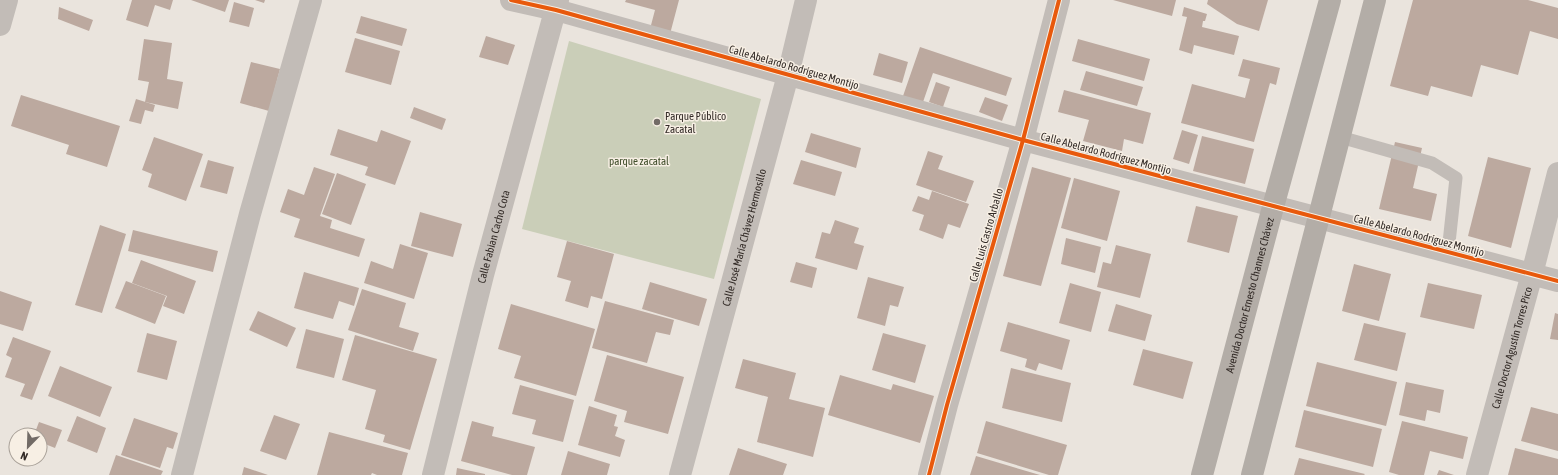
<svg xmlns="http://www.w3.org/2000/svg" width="1558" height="475" viewBox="0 0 1558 475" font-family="'Asap Condensed',sans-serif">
  <rect width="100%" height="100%" fill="#eae4dd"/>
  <path fill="#caceb8" d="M569 41 761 99 714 279 522 229Z"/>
  <g fill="#bca99f">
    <path d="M132 0H173L170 10 155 5 148 27 126 20Z"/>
    <path d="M191 0H229L225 12Z"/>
    <path d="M255 0H265L264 3Z"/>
    <path d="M626 0H679L670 34 650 29 655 10 625 2Z"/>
    <path d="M1113 0H1176L1172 16Z"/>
    <path d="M1208 0H1268L1259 31 1237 24 1207 4Z"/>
    <path d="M1413 0H1528L1558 8V39L1530 31 1518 75 1481 65 1472 97 1431 86 1428 96 1390 86Z"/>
    <path d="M234 2 254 8 249 27 229 22Z"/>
    <path d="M59 7 93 20 89 31 58 19Z"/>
    <path d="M1184 7 1207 14 1205 21H1203L1202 27 1239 36 1234 55 1194 45 1192 54 1179 50 1187 17 1182 16Z"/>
    <path d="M361 16 407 29 402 46 356 33Z"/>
    <path d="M486 36 515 45 508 65 479 57Z"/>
    <path d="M355 38 400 51 391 85 345 72Z"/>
    <path d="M144 39 172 43 167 79 183 82 178 109 145 102 149 82 138 80Z"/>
    <path d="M1078 39 1150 59 1144 81 1072 61Z"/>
    <path d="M920 47 1012 78 1006 96 933 73 923 102 903 96Z"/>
    <path d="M879 53 908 62 902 83 873 75Z"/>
    <path d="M1243 59 1280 68 1276 85 1270 83 1254 142 1181 123 1192 84 1245 98 1250 79 1238 76Z"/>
    <path d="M251 62 280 69 269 111 240 103Z"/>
    <path d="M1086 71 1143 87 1137 106 1080 90Z"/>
    <path d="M936 82 950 87 943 107 929 102Z"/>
    <path d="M1064 90 1151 113 1143 144 1124 139 1122 151 1083 141 1089 120 1058 112Z"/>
    <path d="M21 95 120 126 107 167 66 154 69 145 11 126Z"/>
    <path d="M985 97 1008 105 1002 121 979 112Z"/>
    <path d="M136 99 155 105 153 112 145 110 141 124 129 121Z"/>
    <path d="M414 107 446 119 442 130 410 118Z"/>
    <path d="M338 129 377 142 381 130 411 141 395 185 365 175 368 167 330 155Z"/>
    <path d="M1182 130 1198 135 1189 164 1173 159Z"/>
    <path d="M811 133 861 148 856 168 805 152Z"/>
    <path d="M1202 136 1254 149 1245 184 1193 171Z"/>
    <path d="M154 137 203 154 186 201 148 187 152 174 142 170Z"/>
    <path d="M1395 142 1422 148 1413 188 1437 194 1431 221 1379 209Z"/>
    <path d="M928 151 943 156 938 169 974 181 966 202 916 185Z"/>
    <path d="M1488 157 1531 168 1511 248 1468 236Z"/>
    <path d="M208 160 234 167 227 194 200 187Z"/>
    <path d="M801 160 842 172 835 196 793 184Z"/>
    <path d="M314 167 335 174 320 216 332 220 330 228 365 239 359 257 294 237 300 219 280 212 288 189 304 195Z"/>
    <path d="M1032 167 1071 178 1041 286 1003 276Z"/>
    <path d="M337 173 366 184 351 225 322 214Z"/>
    <path d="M1074 178 1120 191 1107 241 1061 228Z"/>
    <path d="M932 191 969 204 960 228 948 224 943 239 919 230 924 215 912 211 918 196 929 200Z"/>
    <path d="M1196 206 1238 216 1229 253 1187 242Z"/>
    <path d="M420 212 462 224 453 257 411 246Z"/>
    <path d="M835 220 859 228 854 243 864 246 857 270 815 258 822 232 830 234Z"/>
    <path d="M100 225 126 234 102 313 75 305Z"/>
    <path d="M133 230 218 251 213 272 128 251Z"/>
    <path d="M1066 238 1101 247 1095 273 1061 264Z"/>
    <path d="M567 241 614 254 602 299 591 296 588 308 565 301 571 281 557 277Z"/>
    <path d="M400 244 428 253 414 299 364 283 371 261 393 269Z"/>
    <path d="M1116 245 1151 254 1140 298 1097 287 1103 262 1111 264Z"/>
    <path d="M141 260 196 281 184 314 163 306 167 296 132 283Z"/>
    <path d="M796 262 817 268 812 288 790 282Z"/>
    <path d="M1354 264 1391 274 1379 321 1342 311Z"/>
    <path d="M304 272 359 288 354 306 339 301 333 319 294 308Z"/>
    <path d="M868 277 904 287 898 307 890 305 885 326 857 318Z"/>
    <path d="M126 281 166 296 155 324 115 308Z"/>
    <path d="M650 282 707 299 699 326 642 309Z"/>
    <path d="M1070 283 1101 292 1091 332 1059 323Z"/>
    <path d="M1428 283 1482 295 1474 329 1420 317Z"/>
    <path d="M362 289 406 303 399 327 419 333 413 351 348 330Z"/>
    <path d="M0 291 32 302 23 331 0 324Z"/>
    <path d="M605 301 674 320 670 335 656 332 647 363 592 348Z"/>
    <path d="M511 304 595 329 576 396 514 378 521 356 498 349Z"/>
    <path d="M1116 304 1152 315 1145 341 1108 331Z"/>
    <path d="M258 311 296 328 287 347 249 330Z"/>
    <path d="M1555 313 1558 314V340L1550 339Z"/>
    <path d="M1008 322 1070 340 1062 370 1039 363 1036 371 1025 367 1027 359 1000 351Z"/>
    <path d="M1364 323 1406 333 1397 371 1354 360Z"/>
    <path d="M306 329 344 339 334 378 296 368Z"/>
    <path d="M147 333 177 341 167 380 137 372Z"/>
    <path d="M883 333 926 345 915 383 872 370Z"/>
    <path d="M355 335 437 359 410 450 383 442 385 435 365 429 376 390 342 380Z"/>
    <path d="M13 337 51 351 32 400 20 396 25 384 5 377 12 358 6 355Z"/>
    <path d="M1143 349 1193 362 1183 399 1133 385Z"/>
    <path d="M607 355 684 377 668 434 624 422 627 411 594 401Z"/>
    <path d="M743 359 796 373 789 399 825 408 813 457 757 442 768 397 735 388Z"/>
    <path d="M1317 362 1397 382 1386 426 1306 406Z"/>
    <path d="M60 366 112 387 100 417 48 396Z"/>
    <path d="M1011 368 1071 383 1062 422 1002 408Z"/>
    <path d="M840 375 891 390 893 384 934 396 920 443 828 415Z"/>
    <path d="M1406 382 1444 390 1440 413 1427 410 1425 421 1399 415Z"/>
    <path d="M520 385 574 400 563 442 532 434 536 420 512 414Z"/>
    <path d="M589 406 617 415 614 426 618 427 615 436 625 440 620 457 578 445Z"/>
    <path d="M1531 407 1558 414V451L1521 441Z"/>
    <path d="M1304 410 1382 429 1373 467 1295 447Z"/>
    <path d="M274 415 300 424 286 460 260 451Z"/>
    <path d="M77 416 106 428 97 453 67 441Z"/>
    <path d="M134 418 178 433 173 449 167 447 160 468 121 455Z"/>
    <path d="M472 421 494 427 492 436 535 447 527 475H512L461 461Z"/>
    <path d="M986 421 1067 445 1058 475H1049L977 453Z"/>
    <path d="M1402 421 1468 437 1463 459 1430 451 1424 475H1399L1389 472Z"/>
    <path d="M39 422 62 430 55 448 40 442V435H34Z"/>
    <path d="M329 432 408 453 402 475H377L372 473 371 475H317Z"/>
    <path d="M738 448 787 464 783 475H729Z"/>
    <path d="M1515 448 1558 459V475H1508Z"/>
    <path d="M568 451 610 464 607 475H561Z"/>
    <path d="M116 455 163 471 161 475H109Z"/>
    <path d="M976 456 1040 475H970Z"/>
    <path d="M1299 458 1365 474 1364 475H1294Z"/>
    <path d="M244 467 268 475H242Z"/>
    <path d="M457 468 485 474V475H456Z"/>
    <path d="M1439 470 1454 475H1437Z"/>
  </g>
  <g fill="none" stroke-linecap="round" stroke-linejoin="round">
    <path stroke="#c2bcb7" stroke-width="13" d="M1340 137 1432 163 1456 178 1448 252"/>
    <g stroke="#c2bcb7" stroke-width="22">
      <path d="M511 0 556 10 1023 140 1558 281"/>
      <path d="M0 25 7 0"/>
      <path d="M182 475 250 214 311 0"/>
      <path id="s1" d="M433 475 483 275 558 0"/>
      <path id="s2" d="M680 475 788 75 806 0"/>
      <path d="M929 475 947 405 1023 140 1059 0"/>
      <path id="s3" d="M1477 475 1532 274 1558 173"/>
    </g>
    <g stroke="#b3ada7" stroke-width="22">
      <path id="s4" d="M1202 475 1273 207 1330 0"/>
      <path d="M1252 475 1375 0"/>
    </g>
    <g stroke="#f7efe4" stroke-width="6">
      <g id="cycleway">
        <path d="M511 0 556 10 1023 140 1558 281"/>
        <path d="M929 475 947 405 1023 140 1059 0"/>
      </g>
    </g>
    <use href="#cycleway" stroke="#e8590c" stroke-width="4"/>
  </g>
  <circle fill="#726b66" stroke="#f7efe4" stroke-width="1.5" cx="657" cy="122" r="4"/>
  <g text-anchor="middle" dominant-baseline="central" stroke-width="3" stroke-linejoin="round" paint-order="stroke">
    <g font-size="11" fill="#322a26" stroke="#f7efe4">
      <text transform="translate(794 67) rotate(16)">Calle Abelardo Rodríguez Montijo</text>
      <text transform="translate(1106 153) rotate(15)">Calle Abelardo Rodríguez Montijo</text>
      <text transform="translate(986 235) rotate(-74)">Calle Luis Castro Arballo</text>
      <text transform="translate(1419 235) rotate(15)">Calle Abelardo Rodríguez Montijo</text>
      <text stroke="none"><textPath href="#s1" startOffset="246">Calle Fabian Cacho Cota</textPath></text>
      <text stroke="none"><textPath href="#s2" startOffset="246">Calle José María Chávez Hermosillo</textPath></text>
      <text stroke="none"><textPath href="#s4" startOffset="186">Avenida Doctor Ernesto Channes Chávez</textPath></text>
      <text stroke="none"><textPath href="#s3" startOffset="132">Calle Doctor Agustín Torres Pico</textPath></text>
    </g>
    <g font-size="11" fill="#322a26" stroke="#f7efe4" text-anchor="start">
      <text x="665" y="116">Parque Público<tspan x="665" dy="13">Zacatal</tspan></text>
    </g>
    <g font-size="11" fill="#404e2b" stroke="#f7efe4">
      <text x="639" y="161">parque zacatal</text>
    </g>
  </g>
  <g transform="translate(28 447) rotate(203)"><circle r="19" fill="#f7efe4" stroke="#a8a098"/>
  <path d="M0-3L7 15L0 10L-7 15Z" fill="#726b66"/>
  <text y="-6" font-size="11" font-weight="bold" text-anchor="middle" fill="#322a26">N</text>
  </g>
</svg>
